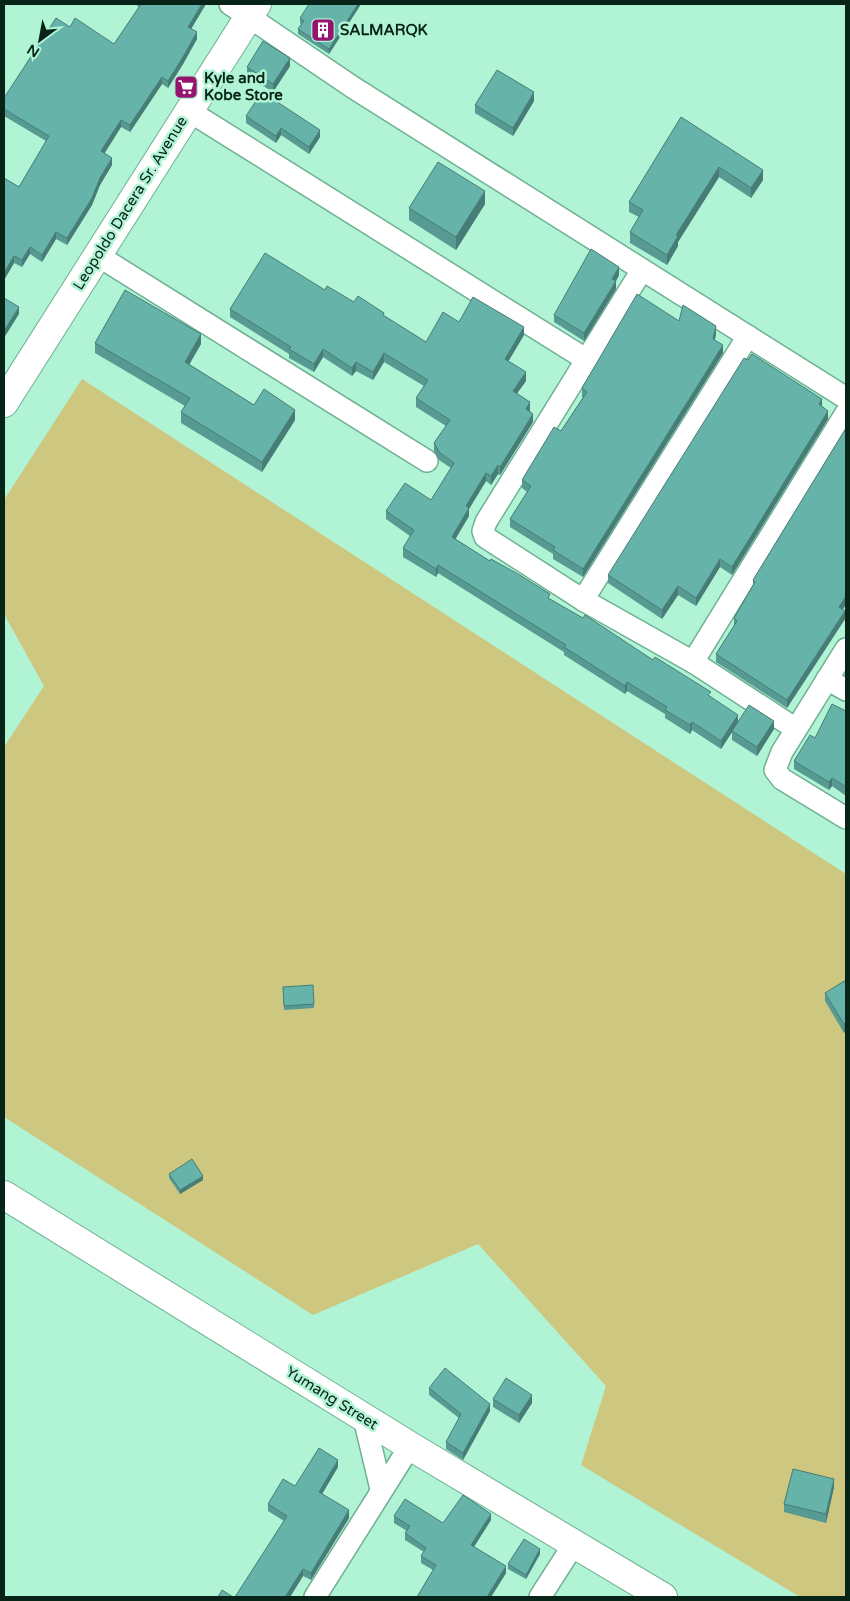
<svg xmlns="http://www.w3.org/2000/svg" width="850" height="1601" viewBox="0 0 850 1601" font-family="'Varela Round',sans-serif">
  <rect width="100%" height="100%" fill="#b1f4d5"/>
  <path fill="#cdc780" d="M82 379 846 874V1597H800L581 1465 606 1386 478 1244 313 1315 4 1117V747L44 686 4 614V500Z"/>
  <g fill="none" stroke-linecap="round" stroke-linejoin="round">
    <g stroke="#6fb093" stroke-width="24">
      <g id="street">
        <path d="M230 4 354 88 846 398"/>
        <path d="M189 111 587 360"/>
        <path d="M97 255 427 461"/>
        <path d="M642 270 486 522 483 531 485 537 583 600 693 662 796 729"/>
        <path d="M583 600 748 336"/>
        <path d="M846 649 782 752 775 770 782 779 846 818"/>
        <path d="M693 662 846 413"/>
        <path d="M827 679 846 690"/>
        <path d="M364 1418 381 1489"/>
        <path d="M315 1597 410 1446"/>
        <path d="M540 1597 574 1544"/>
      </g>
    </g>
    <g stroke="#6fb093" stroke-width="30">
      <g id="secondary">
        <path d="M4 403 257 4"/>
        <path d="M4 1195 410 1446 663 1597"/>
      </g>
    </g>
    <use href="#street" stroke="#fff" stroke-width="21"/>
    <use href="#secondary" stroke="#fff" stroke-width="28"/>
  </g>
  <g fill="#579a91">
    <path d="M135 4H206L191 29 197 39 183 64 168 88 162 84 130 132 121 127 105 153 112 165 100 185 92 205 67 245 56 239 42 262 30 254 22 267 14 263 4 280V178L19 187 46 141 4 116V98L70 27 114 44 139 7Z"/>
    <path d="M361 4 329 54 298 34V29L301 24 300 23V18Z"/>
    <path d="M290 66 273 92 247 76V67Z"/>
    <path d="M534 101 513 136 475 113V105Z"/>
    <path d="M246 116 320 137 309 154 281 135 276 143 246 123Z"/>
    <path d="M681 117 763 180 751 198 719 177 678 242V246L667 265 630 243V232L639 217 629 212V202Z"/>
    <path d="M485 204 456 250 409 220V208Z"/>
    <path d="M619 275 616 281V289L584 341 554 322V315Z"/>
    <path d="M325 290 384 316 426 342 459 322 524 335 508 361 526 381 517 393 530 410V411L533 422 500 475 498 474 491 485 486 481 469 509V516L455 539 550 599 653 660 711 697 738 722 774 729 757 756 732 740V732L721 749 692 730 690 734 665 718V714L627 691 625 694 564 655V652L438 573 436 577 403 557V548L410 536 386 519V511L431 500 451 468 439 460 434 451V443L446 426 416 407V398L424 386 384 362 373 380 356 371 352 376 323 357 314 372 289 358V354L230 317V309Z"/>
    <path d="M679 321 716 334 715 340 723 353 583 577 553 559V554L510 527V519L527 492 522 488V480L561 431 583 397H582V388Z"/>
    <path d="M95 343 201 344 189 364 254 405 295 420 262 472 181 423V412L185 406 95 353Z"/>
    <path d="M822 407 828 419 732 575 720 567 696 606 678 595 662 619 608 583V575Z"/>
    <path d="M846 428V604L843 610 845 619 787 708 716 662V654L734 626V618L753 586V580Z"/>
    <path d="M846 711V796L832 786 829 790 794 769V761L815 738Z"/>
    <path d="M846 980 844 1033 825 1001V993Z"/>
    <path d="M283 987 314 1004V1008L284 1010Z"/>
    <path d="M169 1174 203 1180 180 1194 169 1178Z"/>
    <path d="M429 1388 490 1411 463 1460 446 1449V1442L459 1418 429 1395Z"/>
    <path d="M493 1399 532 1403 519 1423 493 1407Z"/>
    <path d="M338 1467 322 1494 349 1518 311 1580 303 1576 290 1597H235L284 1521 268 1511V1504L295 1486Z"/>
    <path d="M834 1487 826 1523 784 1512V1504Z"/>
    <path d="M394 1516 443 1523 491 1520 474 1547 506 1573 491 1597H417L433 1570 421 1563V1556L424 1552 405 1540V1533L407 1531 394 1523Z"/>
    <path d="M540 1554 526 1579 508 1569V1564Z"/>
  </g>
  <g fill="#477d76">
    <path d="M202 4H206L188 34V27Z"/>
    <path d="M358 4H361L329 54V49Z"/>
    <path d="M197 32V39L183 64 168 88V81Z"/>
    <path d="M290 58V66L273 92V84Z"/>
    <path d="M162 77V84L130 132V125Z"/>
    <path d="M534 92V101L513 136V128Z"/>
    <path d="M121 120V127L101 158V151Z"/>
    <path d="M281 128V135L276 143V136Z"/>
    <path d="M320 130V137L309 154V147Z"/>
    <path d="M112 158V165L100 185 92 205 67 245V238L100 178Z"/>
    <path d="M719 167V177L678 242V246L667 265V255L676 235Z"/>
    <path d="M763 170V180L751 198V188Z"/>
    <path d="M485 191V204L456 250V237Z"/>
    <path d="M56 232V239L42 262V255Z"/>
    <path d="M30 247V254L22 267V260Z"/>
    <path d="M14 256V263L4 280V273Z"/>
    <path d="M619 267V275L616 281V289L584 341V333L612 279Z"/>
    <path d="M19 307V314L4 338V331Z"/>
    <path d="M716 326V334L713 347V339Z"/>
    <path d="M524 327V335L505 367V359Z"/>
    <path d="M201 334V344L185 372V362Z"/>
    <path d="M723 345V353L583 577V569Z"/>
    <path d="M323 349V357L314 372V364Z"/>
    <path d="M384 353V362L373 380V372Z"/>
    <path d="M356 362V371L352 376V368Z"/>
    <path d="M526 372V381L513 399V391Z"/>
    <path d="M822 399V407L819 404Z"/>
    <path d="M530 402V410L526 417V409Z"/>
    <path d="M295 410V420L262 472V462Z"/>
    <path d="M828 411V419L732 575V567Z"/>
    <path d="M533 414V422L500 475V467Z"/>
    <path d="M498 465V474L491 485V476Z"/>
    <path d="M486 473V481L469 509V516L452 545V537L466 506Z"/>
    <path d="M720 559V567L696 606V598Z"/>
    <path d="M438 565V573L436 577V569Z"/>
    <path d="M678 586V595L662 619V610Z"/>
    <path d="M846 596V604L839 615V607Z"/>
    <path d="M845 611V619L787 708V700Z"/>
    <path d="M627 682V691L625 694V686Z"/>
    <path d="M738 715V723L721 749V741Z"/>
    <path d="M774 721V729L757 756V747Z"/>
    <path d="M692 722V730L690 734V725Z"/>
    <path d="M832 778V786L829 790V782Z"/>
    <path d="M846 1023V1031L844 1033V1024Z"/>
    <path d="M203 1176V1180L180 1194V1190Z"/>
    <path d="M532 1395V1403L519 1423V1415Z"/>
    <path d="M490 1404V1411L463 1460V1453Z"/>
    <path d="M338 1460V1467L319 1499V1492Z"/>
    <path d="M834 1479V1487L826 1523V1514Z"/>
    <path d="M349 1510V1518L311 1580V1573Z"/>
    <path d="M491 1514V1520L471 1551V1545Z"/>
    <path d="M540 1549V1554L526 1579V1575Z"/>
    <path d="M506 1566V1573L491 1597H487Z"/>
    <path d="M303 1569V1576L290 1597H285Z"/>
  </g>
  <g fill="#65b3a9" stroke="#477d76">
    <path d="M141 4H202L188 27 197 32 183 57 168 81 162 77 130 125 121 120 101 151 112 158 100 178 92 198 67 238 56 232 42 255 30 247 22 260 14 256 4 273V178L19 187 49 136 4 109V98L56 18 70 27 75 18 114 44Z"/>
    <path d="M309 4H358L329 49 298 29 304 21 300 18Z"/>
    <path d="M263 41 290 58 273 84 247 67Z"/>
    <path d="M497 70 534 92 513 128 475 105Z"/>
    <path d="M262 92 320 130 309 147 281 128 276 136 246 116Z"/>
    <path d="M681 117 763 170 751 188 719 167 676 235 678 236 667 255 630 232 643 210 629 202Z"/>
    <path d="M438 162 485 191 456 237 409 208Z"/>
    <path d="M591 249 619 267 612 279 616 281 584 333 554 315Z"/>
    <path d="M265 253 325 290 327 286 354 302 358 296 384 313 383 315 426 342 443 312 459 322 473 297 524 327 505 359 526 372 513 391 530 402 526 409 533 414 500 467 498 465 491 476 486 473 466 506 469 508 452 537 490 561 491 559 518 574 550 594 548 598 583 618 585 615 653 660 655 657 711 692 708 695 738 715 721 741 692 722 690 725 665 710 667 707 627 682 625 686 564 647 566 645 438 565 436 569 403 548 414 530 386 511 405 483 431 500 454 463 439 452 434 443 450 420 416 398 428 380 384 353 373 372 356 362 352 368 323 349 314 364 289 349 291 347 230 309Z"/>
    <path d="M125 290 201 334 185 362 254 405 264 389 295 410 262 462 181 412 190 398 95 343Z"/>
    <path d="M637 294 679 321 683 305 716 326 713 339 723 345 583 569 553 550 555 547 510 519 531 486 522 480 554 427 561 431 587 392 582 388Z"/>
    <path d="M4 298 19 307 4 331Z"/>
    <path d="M752 354 822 399 819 404 828 411 732 567 720 559 696 598 678 586 662 610 608 575 744 358 748 360Z"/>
    <path d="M846 428V596L839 607 845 611 787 700 716 654 737 621 734 618 755 582 753 580Z"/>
    <path d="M832 704 846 711V787L832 778 829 782 794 761 810 735 815 738Z"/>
    <path d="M749 705 774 721 757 747 732 731Z"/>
    <path d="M846 980V1023L844 1024 825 993Z"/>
    <path d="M313 985 314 1004 284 1006 283 987Z"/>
    <path d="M192 1159 203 1176 180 1190 169 1174Z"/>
    <path d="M445 1368 490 1404 463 1453 446 1442 461 1414 429 1388Z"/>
    <path d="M506 1378 532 1395 519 1415 493 1399Z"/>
    <path d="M319 1448 338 1460 319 1492 349 1510 311 1573 303 1569 285 1597H235L287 1516 268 1504 283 1479 295 1486Z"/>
    <path d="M793 1469 834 1479 826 1514 784 1504Z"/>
    <path d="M463 1495 491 1514 471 1545 506 1566 487 1597H417L436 1565 421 1556 426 1548 405 1533 410 1526 394 1516 405 1499 443 1523Z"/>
    <path d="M524 1539 540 1549 526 1575 508 1564Z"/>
    <path d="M222 1590 233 1597H218Z"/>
  </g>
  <defs>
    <g id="building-square" transform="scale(1.25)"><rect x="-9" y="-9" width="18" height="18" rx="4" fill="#95156e" stroke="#b1f4d5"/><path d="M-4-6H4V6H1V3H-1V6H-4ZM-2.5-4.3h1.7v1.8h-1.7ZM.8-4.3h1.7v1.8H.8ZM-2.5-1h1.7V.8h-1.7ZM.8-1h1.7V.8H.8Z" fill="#fff"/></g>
    <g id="supermarket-square" transform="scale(1.25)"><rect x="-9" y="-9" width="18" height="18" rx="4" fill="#95156e" stroke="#b1f4d5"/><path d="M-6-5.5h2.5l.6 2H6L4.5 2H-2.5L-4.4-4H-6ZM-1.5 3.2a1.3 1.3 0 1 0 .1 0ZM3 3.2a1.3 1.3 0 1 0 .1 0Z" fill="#fff"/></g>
  </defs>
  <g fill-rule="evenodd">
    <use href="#building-square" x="323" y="30"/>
    <use href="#supermarket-square" x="186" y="87"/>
  </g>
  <g text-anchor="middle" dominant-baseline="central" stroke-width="5" stroke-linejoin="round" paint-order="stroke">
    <g font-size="15" font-weight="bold" fill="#082318" stroke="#b1f4d5" text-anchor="start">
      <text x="340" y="30">SALMARQK</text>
      <text x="204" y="78">Kyle and<tspan x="204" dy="17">Kobe Store</tspan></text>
    </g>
    <g font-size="15" fill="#082318" stroke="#b1f4d5">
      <text transform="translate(130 203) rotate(-58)">Leopoldo Dacera Sr. Avenue</text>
      <text transform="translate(332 1398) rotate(32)">Yumang Street</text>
    </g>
  </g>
  <rect width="850" height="1601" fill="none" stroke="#082318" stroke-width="10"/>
  <g transform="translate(40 40) rotate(212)" stroke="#b1f4d5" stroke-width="4" paint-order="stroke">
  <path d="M0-4L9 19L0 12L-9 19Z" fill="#082318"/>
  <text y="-8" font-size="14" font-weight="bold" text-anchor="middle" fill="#082318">N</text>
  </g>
</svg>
